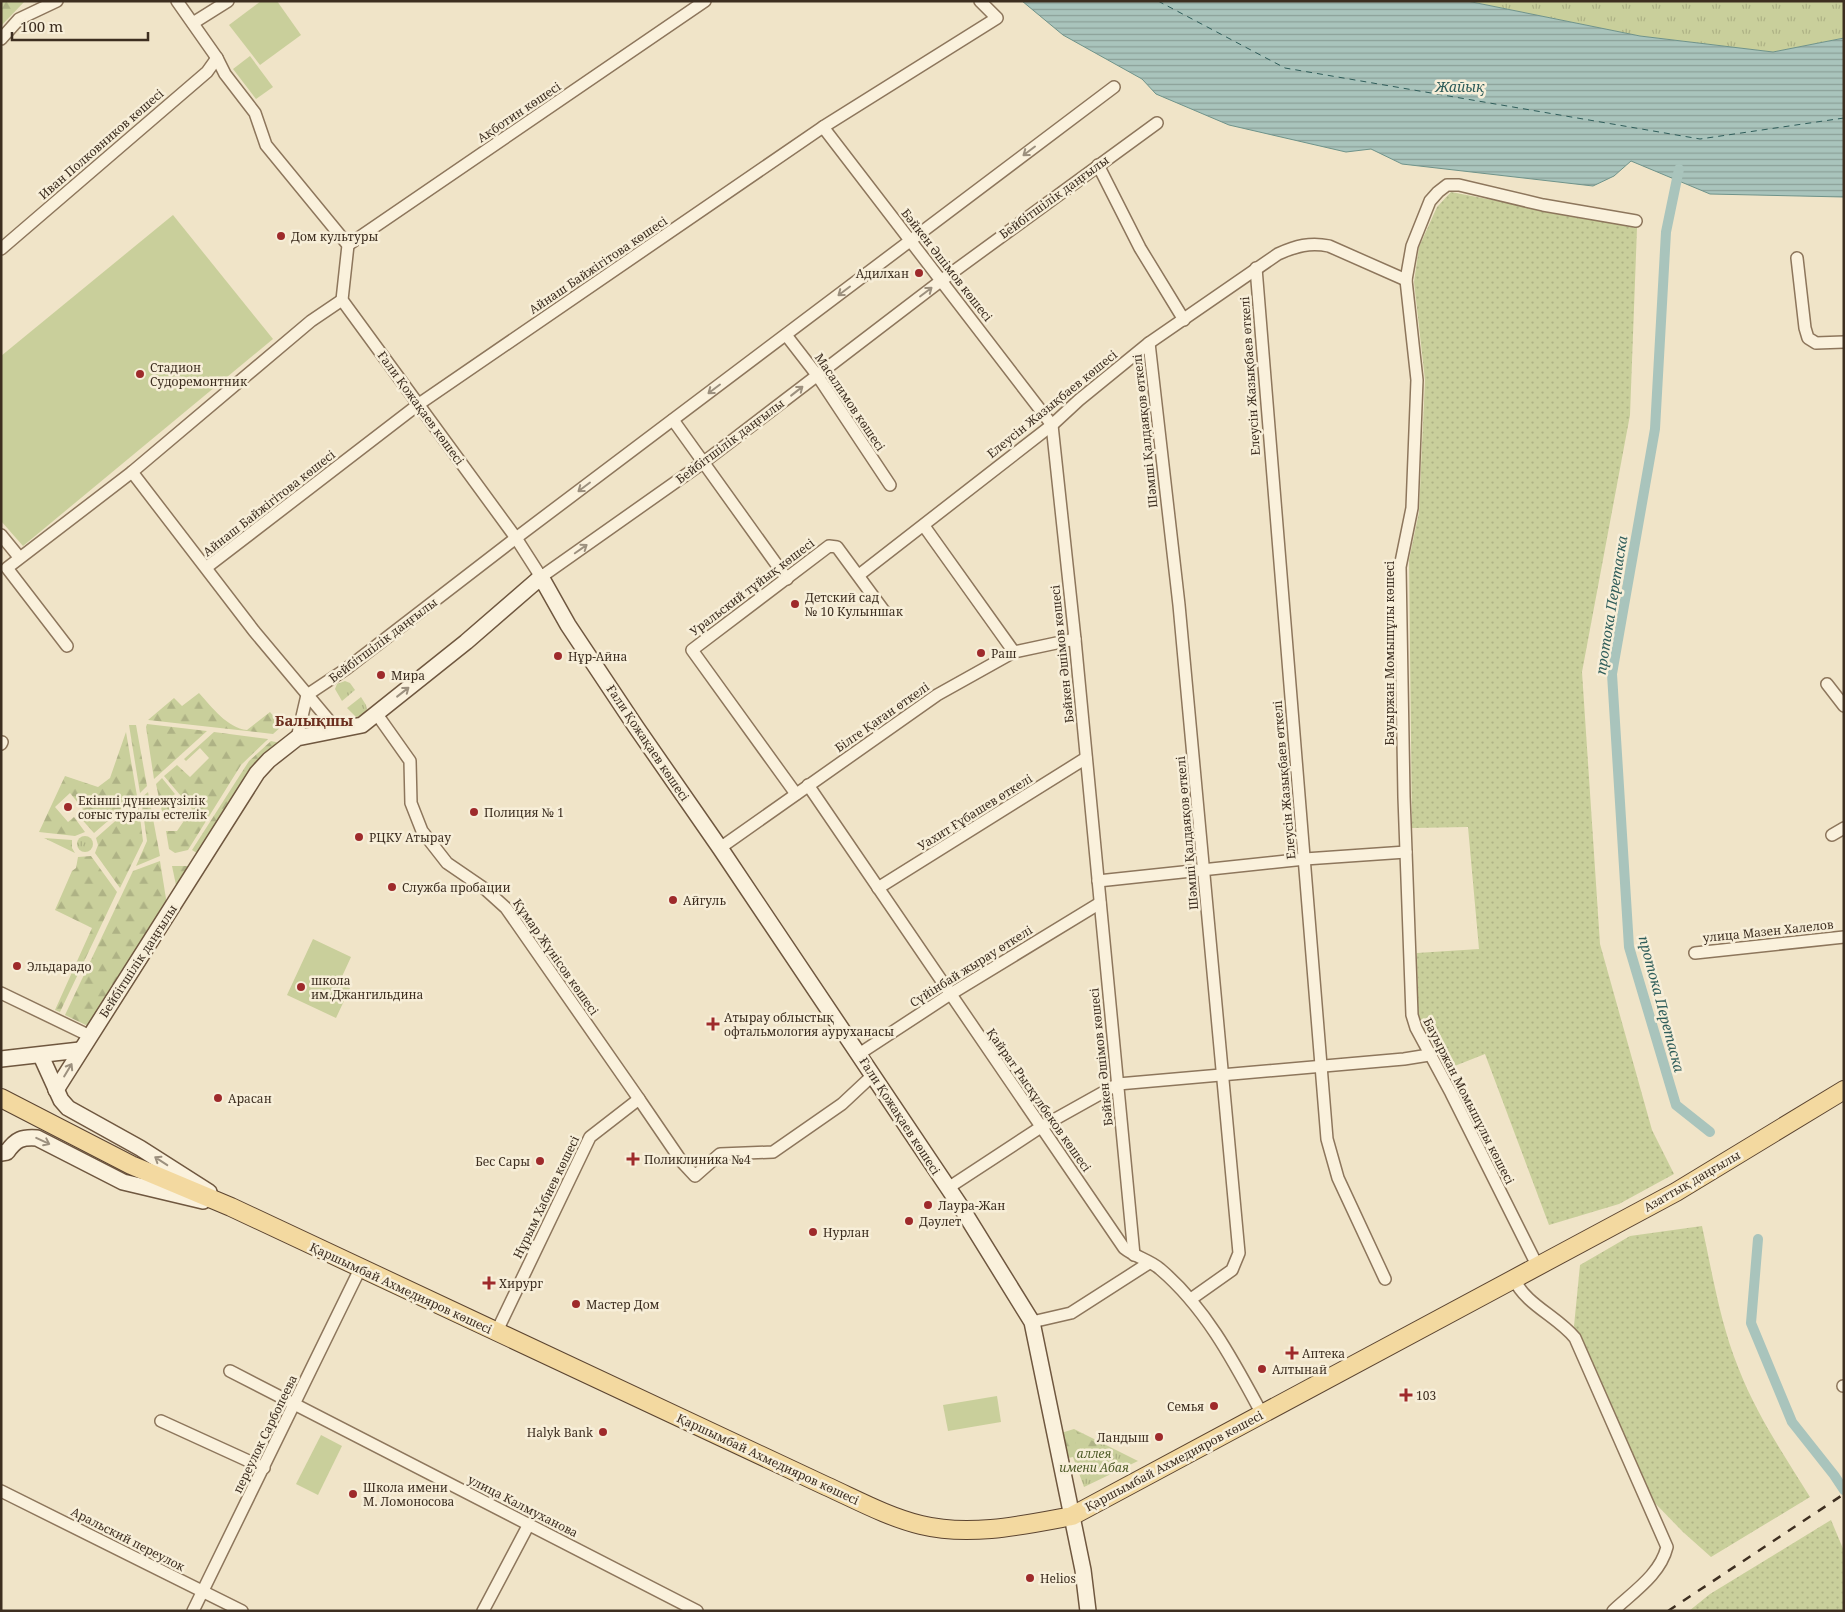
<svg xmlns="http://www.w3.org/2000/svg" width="1845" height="1612" viewBox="0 0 1845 1612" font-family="'Noto Serif',serif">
  <defs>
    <pattern id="grass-tufts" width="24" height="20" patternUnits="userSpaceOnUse" patternTransform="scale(1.25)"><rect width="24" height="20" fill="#c9cf9b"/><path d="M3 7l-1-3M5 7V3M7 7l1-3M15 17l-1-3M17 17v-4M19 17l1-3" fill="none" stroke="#aeb285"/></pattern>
    <pattern id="forest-firs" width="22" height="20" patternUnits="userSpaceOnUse" patternTransform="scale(1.25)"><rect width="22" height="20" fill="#c9cf9b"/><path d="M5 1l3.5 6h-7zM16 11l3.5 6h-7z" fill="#aeb285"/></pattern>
    <pattern id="garden-dots" width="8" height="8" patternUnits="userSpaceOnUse" patternTransform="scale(1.25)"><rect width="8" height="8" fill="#c9cf9b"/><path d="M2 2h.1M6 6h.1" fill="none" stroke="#aeb285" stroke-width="1.8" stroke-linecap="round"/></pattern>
    <pattern id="water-rules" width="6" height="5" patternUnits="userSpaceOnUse" patternTransform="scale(1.25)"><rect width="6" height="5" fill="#a9c4bc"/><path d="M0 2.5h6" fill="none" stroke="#8ba098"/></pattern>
  </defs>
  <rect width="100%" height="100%" fill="#f0e4c8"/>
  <g fill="url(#grass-tufts)">
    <path d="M1467 1H1844V38L1773 52 1640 36Z"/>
    <path d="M345 681 350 683 355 690 342 701 335 689 337 684Z"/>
    <path d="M361 697 366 705 367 710 361 716 356 717 347 708Z"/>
    <circle cx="85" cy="844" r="8"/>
    <path d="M1074 1429 1138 1461 1084 1487 1073 1457 1068 1458 1061 1433Z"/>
  </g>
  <g fill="url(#forest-firs)">
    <path d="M1 1H25L1 26Z"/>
    <path d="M199 693C212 707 227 728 247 730L270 712 282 726 273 734 148 720 174 698 182 706Z"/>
    <path d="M147 724 207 731 154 779 146 727Z"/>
    <path d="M129 725H136L147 786 140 793Z"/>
    <path d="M126 732 137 796 94 833 77 814 83 809 70 793 55 807 68 822 74 817 85 832 75 836 39 832 65 776 98 787 110 778Z"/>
    <path d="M214 732 268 739 241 765 188 850 175 853 169 849 166 831H177L192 809 164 776 177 765 190 777 209 758 200 748 186 761 184 759Z"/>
    <path d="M271 741 280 743 200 855 192 850 249 761Z"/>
    <path d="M162 778 175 794 168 800 171 818 164 821 156 784Z"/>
    <path d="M148 792 160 856 136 866 147 841 141 798Z"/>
    <path d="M138 801 143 841 120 888 95 853 98 845 96 838Z"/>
    <path d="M44 838 72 840V848L75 853Z"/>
    <path d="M91 856 117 892 60 1012 55 1010 92 928 55 910 72 871 76 868 78 857Z"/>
    <path d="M160 861 167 905 90 1027 65 1015 133 871Z"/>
    <path d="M172 866H188L191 868 180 886 176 885Z"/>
    <path d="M1076 1431 1103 1447 1085 1451Z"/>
    <path d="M1066 1433 1074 1439 1079 1453 1068 1456 1062 1435Z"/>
    <path d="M1096 1452H1101L1104 1476 1097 1480 1087 1456Z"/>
    <path d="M1120 1459 1127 1464 1107 1474 1104 1463 1112 1467Z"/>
  </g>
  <g fill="url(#garden-dots)">
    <path d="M1451 192 1637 228 1630 415 1582 672 1600 944 1652 1130 1674 1174 1619 1204 1549 1225 1485 1054 1447 1069 1418 1018 1417 953 1479 949 1468 827 1412 828 1409 560 1419 512 1425 380 1414 282 1419 247 1437 207Z"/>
    <path d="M1702 1226C1712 1272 1720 1322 1738 1367 1756 1414 1784 1455 1810 1497L1711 1557 1683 1532 1651 1499 1574 1326 1580 1265 1630 1236Z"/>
    <path d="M1831 1520 1844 1551V1611H1689L1710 1594Z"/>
  </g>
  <g fill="#c9cf9b">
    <path d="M261 1H277L301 35 260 65 229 25Z"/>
    <path d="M250 56 273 87 256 99 233 69Z"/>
    <path d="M173 215 273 339 23 546 1 521V356Z"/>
    <path d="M313 939 351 957 339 983 350 988 336 1018 287 995Z"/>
    <path d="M997 1396 1001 1422 948 1431 943 1405Z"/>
    <path d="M321 1435 342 1446 318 1495 296 1484Z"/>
  </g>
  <path fill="url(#water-rules)" stroke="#6f938a" d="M1022 1H1467L1640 36 1773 52 1844 38V197L1710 194 1631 161 1614 176 1593 186 1402 164 1371 149 1346 152 1229 125 1156 94 1142 79 1063 35Z"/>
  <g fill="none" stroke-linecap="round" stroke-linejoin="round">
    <g stroke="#a9c4bc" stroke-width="10">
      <path d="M1679 169 1666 232 1655 429 1612 674 1629 947 1676 1105 1710 1132"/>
      <path d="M1758 1239 1751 1323 1792 1422 1834 1475 1844 1490"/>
    </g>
    <path stroke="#2f5d5a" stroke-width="1" stroke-dasharray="6 5" stroke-linecap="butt" d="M1158 1 1285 68 1700 139 1844 118"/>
    <g stroke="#8d765c" stroke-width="14">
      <g id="street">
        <path d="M177 1 217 58 225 74 255 113 266 145 348 245 342 300 516 538 541 577 704 462 942 280 1157 123"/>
        <path d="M193 23 228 1"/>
        <path d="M1 39 19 19 57 1"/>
        <path d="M823 127 1052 425 1075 639 1134 1255"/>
        <path d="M1098 165 1140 248 1184 320"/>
        <path d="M348 245 705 1"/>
        <path d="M1 249 207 72 217 58"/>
        <path d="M1797 258 1805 328 1808 338 1816 343 1844 342"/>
        <path d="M1256 268 1327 1139 1338 1178 1385 1279"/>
        <path d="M786 335 817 375 890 485"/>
        <path d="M1149 343 1179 605 1239 1253 1232 1270 1191 1299"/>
        <path d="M673 420 787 579"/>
        <path d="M132 472 254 631 337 730"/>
        <path d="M924 526 1014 652"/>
        <path d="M1 535 19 557"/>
        <path d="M207 567 419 404 823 127 997 18 980 1"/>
        <path d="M859 575 1052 425 1079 400 1149 343 1278 254C1296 246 1310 242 1329 246L1406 280"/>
        <path d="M67 646 7 568 132 472 311 321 342 300"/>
        <path d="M1827 684 1844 706"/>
        <path d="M376 713 410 761 411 803 422 831 447 863 485 889 506 908 639 1099"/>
        <path d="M297 738 307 695 346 669 516 538 1114 87"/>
        <path d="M1 744 2 742"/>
        <path d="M808 785 1124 1248C1135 1257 1150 1260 1160 1269 1206 1308 1234 1362 1262 1414"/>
        <path d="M796 794 692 650 829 546 837 547 884 611"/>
        <path d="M1832 835 1844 828"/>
        <path d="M720 848 937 695 1014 652 1075 639"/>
        <path d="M1098 881 1305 859 1406 852"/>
        <path d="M878 888 1086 758"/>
        <path d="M1695 953 1844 937"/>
        <path d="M1 993 90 1036"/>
        <path d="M859 1054 949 995 1100 903"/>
        <path d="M948 1188 1041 1127 1118 1084 1404 1059 1429 1055"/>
        <path d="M1538 1267 1451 1093 1416 1028 1412 1015 1404 797 1400 567 1412 508 1417 380 1406 280 1412 246 1430 201 1438 192 1447 185H1459L1543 205 1636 221"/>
        <path d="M1514 1279C1526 1305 1557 1316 1575 1338L1667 1547C1660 1575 1633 1592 1613 1611"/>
        <path d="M1032 1322 1071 1313 1149 1263"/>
        <path d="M496 1333 590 1137 639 1099 682 1162 695 1176 720 1154 773 1152 842 1104 873 1075"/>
        <path d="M230 1371 697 1611"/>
        <path d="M1843 1386H1844"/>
        <path d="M161 1421 264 1468"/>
        <path d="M1 1491 242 1611"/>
        <path d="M193 1611 360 1269"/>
        <path d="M483 1611 529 1524"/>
      </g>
    </g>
    <g stroke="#6f573f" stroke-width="18">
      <g id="secondary">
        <path d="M41 1056 61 1100 68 1108 140 1148 209 1192"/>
        <path d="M1 1059 80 1050"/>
        <path d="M56 1090 257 773 269 760 297 738 362 725 466 642 541 577 568 625 636 727 720 848 959 1204 1032 1322 1083 1570 1088 1611"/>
        <path d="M1 1153 7 1152C16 1139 22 1137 37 1138L123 1182 203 1201"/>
      </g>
    </g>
    <g stroke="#5b4430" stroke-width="20">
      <path id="primary" d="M1 1098 131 1165 231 1207 826 1486C857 1500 888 1517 921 1525 970 1537 1024 1525 1072 1516L1676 1192 1844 1090"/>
    </g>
    <use href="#street" stroke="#faf1dc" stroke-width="11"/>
    <use href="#secondary" stroke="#faf1dc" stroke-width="15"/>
    <use href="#primary" stroke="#f3d9a0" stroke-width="18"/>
    <path stroke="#3d2e20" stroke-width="2.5" stroke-dasharray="9 9" stroke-linecap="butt" d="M1668 1611 1844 1494"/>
  </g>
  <defs><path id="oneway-shaft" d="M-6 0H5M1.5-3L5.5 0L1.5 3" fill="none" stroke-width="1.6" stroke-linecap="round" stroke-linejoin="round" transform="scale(1.25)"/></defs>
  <g stroke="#9c907e">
    <use href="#oneway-shaft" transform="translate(1029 151) rotate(143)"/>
    <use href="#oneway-shaft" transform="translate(844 291) rotate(143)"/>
    <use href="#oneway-shaft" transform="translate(926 292) rotate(-37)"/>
    <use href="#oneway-shaft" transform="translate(714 389) rotate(143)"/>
    <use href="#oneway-shaft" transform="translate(797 391) rotate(-38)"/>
    <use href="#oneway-shaft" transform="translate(584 487) rotate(143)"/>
    <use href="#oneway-shaft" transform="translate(581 549) rotate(-35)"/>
    <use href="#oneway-shaft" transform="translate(403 692) rotate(-38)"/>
    <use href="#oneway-shaft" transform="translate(68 1070) rotate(-59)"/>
    <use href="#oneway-shaft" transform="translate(43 1141) rotate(25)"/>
    <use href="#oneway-shaft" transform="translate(161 1161) rotate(-147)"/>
  </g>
  <g fill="#9e2a2b" stroke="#f7eed8" stroke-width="2">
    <circle cx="281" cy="236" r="5"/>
    <circle cx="919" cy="273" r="5"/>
    <circle cx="140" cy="374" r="5"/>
    <circle cx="795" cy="604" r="5"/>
    <circle cx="981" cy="653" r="5"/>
    <circle cx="558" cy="656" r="5"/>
    <circle cx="381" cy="675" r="5"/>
    <circle cx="68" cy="807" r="5"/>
    <circle cx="474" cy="812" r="5"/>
    <circle cx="359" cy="837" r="5"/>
    <circle cx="392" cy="887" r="5"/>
    <circle cx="673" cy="900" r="5"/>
    <circle cx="17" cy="966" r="5"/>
    <circle cx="301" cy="987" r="5"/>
    <path d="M710.5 1016.5h5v5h5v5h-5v5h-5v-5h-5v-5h5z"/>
    <circle cx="218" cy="1098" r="5"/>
    <path d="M630.5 1151.5h5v5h5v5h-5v5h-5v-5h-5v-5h5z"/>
    <circle cx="540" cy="1161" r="5"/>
    <circle cx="928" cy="1205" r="5"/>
    <circle cx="909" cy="1221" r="5"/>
    <circle cx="813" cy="1232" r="5"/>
    <path d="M486.5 1275.5h5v5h5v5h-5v5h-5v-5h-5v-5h5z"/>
    <circle cx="576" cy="1304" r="5"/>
    <path d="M1289.5 1345.5h5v5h5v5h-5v5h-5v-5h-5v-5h5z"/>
    <circle cx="1262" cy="1369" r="5"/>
    <path d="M1403.5 1387.5h5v5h5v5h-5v5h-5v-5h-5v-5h5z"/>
    <circle cx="1214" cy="1406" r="5"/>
    <circle cx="603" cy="1432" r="5"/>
    <circle cx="1159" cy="1437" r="5"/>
    <circle cx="353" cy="1494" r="5"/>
    <circle cx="1030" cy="1578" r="5"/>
  </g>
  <g text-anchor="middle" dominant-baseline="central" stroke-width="5" stroke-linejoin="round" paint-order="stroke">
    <g font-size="12" fill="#3d2e20" stroke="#f7eed8">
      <text transform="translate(519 112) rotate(-34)">Ақботин көшесі</text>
      <text transform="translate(101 144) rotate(-41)">Иван Полковников көшесі</text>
      <text transform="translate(1054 197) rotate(-36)">Бейбітшілік даңғылы</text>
      <text transform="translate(598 265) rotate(-34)">Айнаш Байжігітова көшесі</text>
      <text transform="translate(947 265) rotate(52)">Бәйкен Әшімов көшесі</text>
      <text transform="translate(1250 376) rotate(-94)">Елеусін Жазықбаев өткелі</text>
      <text transform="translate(850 402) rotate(56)">Масалимов көшесі</text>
      <text transform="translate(1052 404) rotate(-39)">Елеусін Жазықбаев көшесі</text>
      <text transform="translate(421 408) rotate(54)">Ғали Қожақаев көшесі</text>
      <text transform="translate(1145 431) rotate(-96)">Шәмші Қалдаяқов өткелі</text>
      <text transform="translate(730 441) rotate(-37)">Бейбітшілік даңғылы</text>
      <text transform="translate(269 503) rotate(-38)">Айнаш Байжігітова көшесі</text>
      <text transform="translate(752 587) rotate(-37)">Уральский тұйық көшесі</text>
      <text transform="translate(383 640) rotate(-37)">Бейбітшілік даңғылы</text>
      <text transform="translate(1389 653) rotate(-90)">Бауыржан Момышұлы көшесі</text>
      <text transform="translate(1062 654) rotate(-96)">Бәйкен Әшімов көшесі</text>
      <text transform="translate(882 717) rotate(-35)">Білге Қаған өткелі</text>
      <text transform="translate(648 743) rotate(56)">Ғали Қожақаев көшесі</text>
      <text transform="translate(1284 780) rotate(-95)">Елеусін Жазықбаев өткелі</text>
      <text transform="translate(975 812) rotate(-32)">Уахит Ғұбашев өткелі</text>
      <text transform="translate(1187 833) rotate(-95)">Шәмші Қалдаяқов өткелі</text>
      <text transform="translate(1768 931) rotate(-6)">улица Мазен Халелов</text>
      <text transform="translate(556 957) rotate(55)">Құмар Жүнісов көшесі</text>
      <text transform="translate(138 961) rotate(-57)">Бейбітшілік даңғылы</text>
      <text transform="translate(971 966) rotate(-32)">Сүйінбай жырау өткелі</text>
      <text transform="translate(1101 1057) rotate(-96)">Бәйкен Әшімов көшесі</text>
      <text transform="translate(1039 1100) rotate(55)">Қайрат Рысқұлбеков көшесі</text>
      <text transform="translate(1469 1101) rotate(63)">Бауыржан Момышұлы көшесі</text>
      <text transform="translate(900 1116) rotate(57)">Ғали Қожақаев көшесі</text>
      <text transform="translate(1692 1181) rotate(-30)">Азаттық даңғылы</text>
      <text transform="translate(546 1197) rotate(-64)">Нұрым Хабиев көшесі</text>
      <text transform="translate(401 1288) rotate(25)">Қаршымбай Ахмедияров көшесі</text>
      <text transform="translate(265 1434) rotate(-64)">переулок Сарбопеева</text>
      <text transform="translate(768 1459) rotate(25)">Қаршымбай Ахмедияров көшесі</text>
      <text transform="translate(1174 1461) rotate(-28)">Қаршымбай Ахмедияров көшесі</text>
      <text transform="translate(523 1506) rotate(27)">улица Калмуханова</text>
      <text transform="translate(128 1539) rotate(27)">Аральский переулок</text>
    </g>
    <g font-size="12" fill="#3d2e20" stroke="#f7eed8" text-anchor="start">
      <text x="291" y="236">Дом культуры</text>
      <text x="909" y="273" text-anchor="end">Адилхан</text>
      <text x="150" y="367">Стадион<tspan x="150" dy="14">Судоремонтник</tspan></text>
      <text x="805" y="597">Детский сад<tspan x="805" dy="14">№ 10 Кулыншак</tspan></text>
      <text x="991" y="653">Раш</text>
      <text x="568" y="656">Нұр-Айна</text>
      <text x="391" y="675">Мира</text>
      <text x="78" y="800">Екінші дүниежүзілік<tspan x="78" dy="14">соғыс туралы естелік</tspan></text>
      <text x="484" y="812">Полиция № 1</text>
      <text x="369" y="837">РЦКУ Атырау</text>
      <text x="402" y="887">Служба пробации</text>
      <text x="683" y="900">Айгуль</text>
      <text x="27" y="966">Эльдарадо</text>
      <text x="311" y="980">школа<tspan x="311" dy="14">им.Джангильдина</tspan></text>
      <text x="724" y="1017">Атырау облыстық<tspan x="724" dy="14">офтальмология ауруханасы</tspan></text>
      <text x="228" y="1098">Арасан</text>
      <text x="644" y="1159">Поликлиника №4</text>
      <text x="530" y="1161" text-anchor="end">Бес Сары</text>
      <text x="938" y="1205">Лаура-Жан</text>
      <text x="919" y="1221">Дәулет</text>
      <text x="823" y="1232">Нурлан</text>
      <text x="499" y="1283">Хирург</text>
      <text x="586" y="1304">Мастер Дом</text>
      <text x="1302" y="1353">Аптека</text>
      <text x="1272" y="1369">Алтынай</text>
      <text x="1416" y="1395">103</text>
      <text x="1204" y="1406" text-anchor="end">Семья</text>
      <text x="593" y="1432" text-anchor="end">Halyk Bank</text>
      <text x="1149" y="1437" text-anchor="end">Ландыш</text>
      <text x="363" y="1487">Школа имени<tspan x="363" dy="14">М. Ломоносова</tspan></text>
      <text x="1040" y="1578">Helios</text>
    </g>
    <g font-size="12" font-style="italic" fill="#4d5a26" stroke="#f7eed8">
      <text x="1094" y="1453">аллея<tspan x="1094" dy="14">имени Абая</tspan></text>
    </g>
    <g font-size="14" font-style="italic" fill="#2f5d5a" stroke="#f7eed8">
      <text x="1460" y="86">Жайық</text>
      <text transform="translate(1611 605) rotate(-81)">протока Перетаска</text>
      <text transform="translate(1662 1004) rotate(75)">протока Перетаска</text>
    </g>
    <g font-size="15" font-weight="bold" fill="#6b2e1e" stroke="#f7eed8">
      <text x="314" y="720">Балықшы</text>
    </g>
  </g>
  <rect width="1845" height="1612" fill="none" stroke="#3d2e20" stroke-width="5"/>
  <path d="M12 32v8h136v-8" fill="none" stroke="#3d2e20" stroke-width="2.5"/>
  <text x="20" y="32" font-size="15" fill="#3d2e20" stroke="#f7eed8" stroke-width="4" paint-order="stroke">100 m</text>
</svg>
